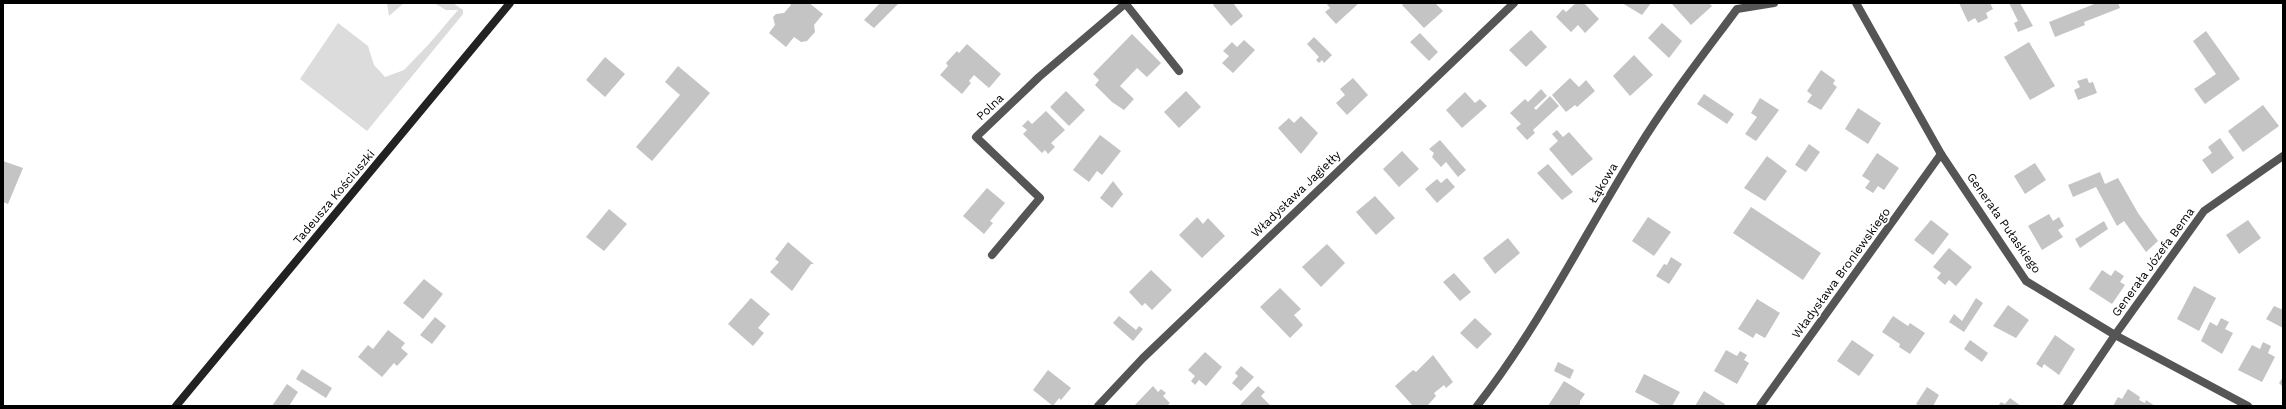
<svg xmlns="http://www.w3.org/2000/svg" width="2286" height="409" viewBox="0 0 2286 409" font-family="'Work Sans',sans-serif">
  <rect width="100%" height="100%" fill="#fff"/>
  <g fill="#dcdcdc">
    <path d="M387 3H404L389 16Z"/>
    <path d="M434 3H453L463 10V14L367 131 300 79 338 23 368 46 374 65 385 77 404 70 429 44 458 10H446Z"/>
  </g>
  <g fill="#c4c4c4">
    <path d="M789 3H809L823 14 814 25 815 32 807 41 801 42 794 37 786 47 769 33 775 25 773 17 776 14 784 13 791 5Z"/>
    <path d="M880 3H899L874 28 864 20Z"/>
    <path d="M1215 3H1233L1243 16 1231 26 1213 5Z"/>
    <path d="M1326 3H1359L1336 24 1325 12 1330 8Z"/>
    <path d="M1404 3H1435L1443 11 1424 28 1402 5Z"/>
    <path d="M1576 3H1584L1599 19 1585 33 1578 25 1571 32 1556 17 1563 9 1566 12Z"/>
    <path d="M1622 3H1651L1642 15Z"/>
    <path d="M1673 3H1709L1712 6 1691 25 1672 4Z"/>
    <path d="M1959 3H1990L1993 9 1986 13 1988 18 1978 23 1975 18 1968 22Z"/>
    <path d="M2009 3H2020L2033 26 2018 32 2014 23 2018 21Z"/>
    <path d="M2097 3H2118L2120 8 2084 22 2085 25 2055 37 2049 22Z"/>
    <path d="M1662 23 1682 41 1669 58 1648 38Z"/>
    <path d="M1531 30 1547 47 1526 67 1509 50Z"/>
    <path d="M2206 31 2240 79 2205 104 2194 89 2216 74 2193 41Z"/>
    <path d="M1420 33 1438 52 1429 61 1410 42Z"/>
    <path d="M1132 34 1161 63 1147 77 1137 68 1120 86 1134 99 1124 110 1112 102 1095 85 1099 80 1093 74Z"/>
    <path d="M1314 37 1332 55 1324 63 1322 60 1319 63 1316 60 1319 57 1307 44Z"/>
    <path d="M1244 40 1255 50 1233 73 1222 63 1229 56 1223 51 1232 42 1237 47Z"/>
    <path d="M2029 42 2055 86 2030 100 2004 57Z"/>
    <path d="M967 44 1001 74 989 88 974 75 969 81 971 83 962 94 940 75 948 66 946 63 957 51 959 53Z"/>
    <path d="M1634 55 1653 75 1630 96 1613 76Z"/>
    <path d="M605 57 625 74 605 97 586 80Z"/>
    <path d="M678 66 710 93 652 161 636 147 680 95 665 82Z"/>
    <path d="M1821 70 1835 80 1833 84 1837 87 1821 110 1807 102 1812 95 1807 91Z"/>
    <path d="M1353 78 1368 95 1347 115 1336 103 1345 95 1340 89Z"/>
    <path d="M1570 78 1579 87 1586 80 1595 91 1577 107 1575 105 1566 112 1552 95Z"/>
    <path d="M2087 78 2089 83 2093 82 2097 93 2078 100 2074 90 2080 87 2077 81Z"/>
    <path d="M1541 89 1547 96 1534 108 1536 110 1550 96 1559 106 1533 130 1535 133 1527 140 1516 128 1521 124 1510 113 1525 99 1528 102Z"/>
    <path d="M1066 91 1085 110 1069 126 1050 107Z"/>
    <path d="M1186 91 1201 107 1179 128 1164 112Z"/>
    <path d="M1465 92 1475 103 1480 99 1487 106 1462 128 1446 110Z"/>
    <path d="M1704 94 1734 114 1727 124 1697 104Z"/>
    <path d="M1760 98 1779 110 1756 141 1745 134 1757 117 1751 113Z"/>
    <path d="M2263 105 2279 126 2243 152 2228 131Z"/>
    <path d="M1858 108 1881 123 1868 144 1845 129Z"/>
    <path d="M1046 111 1065 130 1051 143 1055 147 1048 154 1045 150 1042 153 1023 134 1027 130 1022 126 1028 120 1032 124Z"/>
    <path d="M1301 116 1318 133 1301 154 1278 128 1289 118 1294 123Z"/>
    <path d="M1557 130 1563 137 1569 132 1593 159 1572 176 1549 149 1558 141 1552 134Z"/>
    <path d="M1100 135 1121 151 1102 175 1097 171 1089 182 1073 170Z"/>
    <path d="M2220 138 2234 158 2212 174 2202 160 2212 153 2208 147Z"/>
    <path d="M1440 140 1466 170 1458 177 1446 162 1441 167 1432 157 1434 153 1429 149Z"/>
    <path d="M1809 144 1820 152 1806 172 1795 165Z"/>
    <path d="M1402 151 1419 169 1399 187 1383 169Z"/>
    <path d="M1877 153 1899 168 1884 190 1878 186 1873 193 1865 188 1870 181 1862 176Z"/>
    <path d="M1767 156 1787 171 1765 201 1744 188Z"/>
    <path d="M3 161 23 168 8 204 3 202Z"/>
    <path d="M2035 163 2046 180 2025 194 2014 176Z"/>
    <path d="M1548 164 1573 192 1562 200 1537 173Z"/>
    <path d="M2100 172 2105 184 2118 178 2138 213 2158 241 2146 252 2124 221 2117 226 2096 187 2073 197 2068 185Z"/>
    <path d="M1447 178 1455 187 1437 203 1425 189 1437 179 1441 183Z"/>
    <path d="M1113 181 1123 194 1112 208 1100 198Z"/>
    <path d="M987 188 1005 203 990 221 993 223 984 234 963 216Z"/>
    <path d="M1375 196 1395 218 1376 235 1356 212Z"/>
    <path d="M1751 207 1821 253 1803 280 1733 233Z"/>
    <path d="M609 209 627 224 604 251 586 237Z"/>
    <path d="M2049 214 2053 221 2059 217 2064 226 2058 230 2063 237 2042 250 2028 226Z"/>
    <path d="M1197 217 1203 224 1208 218 1225 236 1202 258 1179 235Z"/>
    <path d="M1648 217 1671 232 1654 256 1632 241Z"/>
    <path d="M1931 220 1949 234 1933 255 1914 240Z"/>
    <path d="M2248 220 2261 238 2239 254 2226 235Z"/>
    <path d="M2104 221 2108 229 2080 248 2075 239Z"/>
    <path d="M1508 238 1520 253 1495 274 1483 258Z"/>
    <path d="M788 242 814 264H811L792 291 770 272 779 262 775 259Z"/>
    <path d="M1327 244 1345 263 1321 287 1302 267Z"/>
    <path d="M1949 248 1972 267 1956 286 1949 280 1945 285 1937 278 1941 273 1933 267Z"/>
    <path d="M1671 257 1682 264 1669 284 1656 276 1664 264 1667 265Z"/>
    <path d="M1151 270 1172 290 1152 310 1145 303 1142 306 1129 292Z"/>
    <path d="M2102 270 2111 276 2115 270 2124 276 2120 282 2125 285 2112 304 2089 289Z"/>
    <path d="M1454 273 1471 292 1460 301 1443 282Z"/>
    <path d="M424 279 443 294 423 319 403 303Z"/>
    <path d="M2194 286 2216 298 2199 331 2177 319Z"/>
    <path d="M1280 288 1301 309 1294 315 1303 325 1290 338 1260 307Z"/>
    <path d="M751 298 770 314 758 328 764 333 753 346 728 324Z"/>
    <path d="M1976 298 1983 303 1964 332 1949 322 1954 314 1962 321Z"/>
    <path d="M1757 299 1780 313 1765 338 1756 333 1753 338 1738 329Z"/>
    <path d="M2008 305 2029 320 2016 338 1993 326Z"/>
    <path d="M2274 306 2283 310V328L2266 319Z"/>
    <path d="M1119 316 1136 330 1139 326 1143 329 1133 341 1113 323Z"/>
    <path d="M1893 316 1908 326 1910 323 1925 333 1910 354 1899 347 1900 344 1882 332Z"/>
    <path d="M435 317 446 326 432 344 420 335Z"/>
    <path d="M1475 318 1492 334 1477 349 1460 333Z"/>
    <path d="M2221 318 2229 322 2225 329 2233 333 2222 354 2201 341 2210 322 2217 326Z"/>
    <path d="M388 330 405 343 401 348 408 354 397 366 394 363 382 377 358 357 368 345 373 349Z"/>
    <path d="M2055 335 2075 349 2059 375 2044 364 2042 368 2036 364Z"/>
    <path d="M1852 340 1874 355 1859 376 1837 361Z"/>
    <path d="M1970 340 1988 353 1982 362 1964 349Z"/>
    <path d="M2263 342 2271 346 2268 353 2275 357 2262 382 2238 370 2252 345 2260 349Z"/>
    <path d="M1726 350 1737 356 1740 351 1747 355 1744 360 1749 363 1737 384 1714 371Z"/>
    <path d="M1205 352 1222 367 1206 386 1199 380 1195 385 1191 381 1195 376 1188 370Z"/>
    <path d="M1433 355 1453 382 1446 388 1444 385 1434 393 1436 396 1427 406H1413L1395 386 1413 370 1416 372Z"/>
    <path d="M1558 362 1574 370 1570 379 1554 371Z"/>
    <path d="M1241 366 1254 377 1241 391 1232 383 1238 376 1235 373Z"/>
    <path d="M302 369 332 388 326 398 296 379Z"/>
    <path d="M1048 370 1071 388 1061 400 1059 398 1053 406 1033 390Z"/>
    <path d="M1644 374 1680 392 1672 406H1662L1635 392Z"/>
    <path d="M2283 377V387L2279 383Z"/>
    <path d="M1564 381 1585 394 1580 401V406H1548Z"/>
    <path d="M287 384 298 392 289 406H272Z"/>
    <path d="M1153 386 1158 392 1161 389 1166 393 1163 396 1170 403 1167 406H1134Z"/>
    <path d="M1258 386 1265 392 1261 396 1271 406H1242L1240 405Z"/>
    <path d="M1927 387 1939 395 1933 406H1920L1916 404Z"/>
    <path d="M2128 389 2140 397 2139 400 2145 403 2146 400 2155 406H2113L2118 397 2122 399Z"/>
    <path d="M1704 391 1725 404 1724 406H1695Z"/>
    <path d="M2010 398 2021 406H1998L2001 402 2005 404Z"/>
  </g>
  <g fill="none" stroke-linecap="round" stroke-linejoin="round">
    <g stroke="#555" stroke-width="8">
      <path d="M1125 3 1179 71"/>
      <path d="M1856 3 1941 154 2026 281 2115 335 2248 406"/>
      <path d="M992 255 1040 198 976 137 1039 77 1126 3"/>
      <path d="M1098 406 1143 358 1514 3"/>
      <path d="M1477 406C1539 327 1584 235 1637 150 1667 101 1703 55 1737 9L1774 3"/>
      <path d="M1760 406 1941 154"/>
      <path d="M2067 406 2115 335 2204 211 2283 156"/>
    </g>
    <path stroke="#222" stroke-width="8" d="M176 406 510 3"/>
  </g>
  <g text-anchor="middle" dominant-baseline="central" stroke-width="4" stroke-linejoin="round" paint-order="stroke">
    <g font-size="12" fill="#000" stroke="#fff">
      <text transform="translate(990 107) rotate(-43)">Polna</text>
      <text transform="translate(1603 183) rotate(-59)">Łąkowa</text>
      <text transform="translate(1296 194) rotate(-44)">Władysława Jagiełły</text>
      <text transform="translate(334 197) rotate(-50)">Tadeusza Kościuszki</text>
      <text transform="translate(2004 223) rotate(55)">Generała Pułaskiego</text>
      <text transform="translate(2153 262) rotate(-54)">Generała Józefa Bema</text>
      <text transform="translate(1841 273) rotate(-54)">Władysława Broniewskiego</text>
    </g>
  </g>
  <rect width="2286" height="409" fill="none" stroke="#000000" stroke-width="8"/>
</svg>
